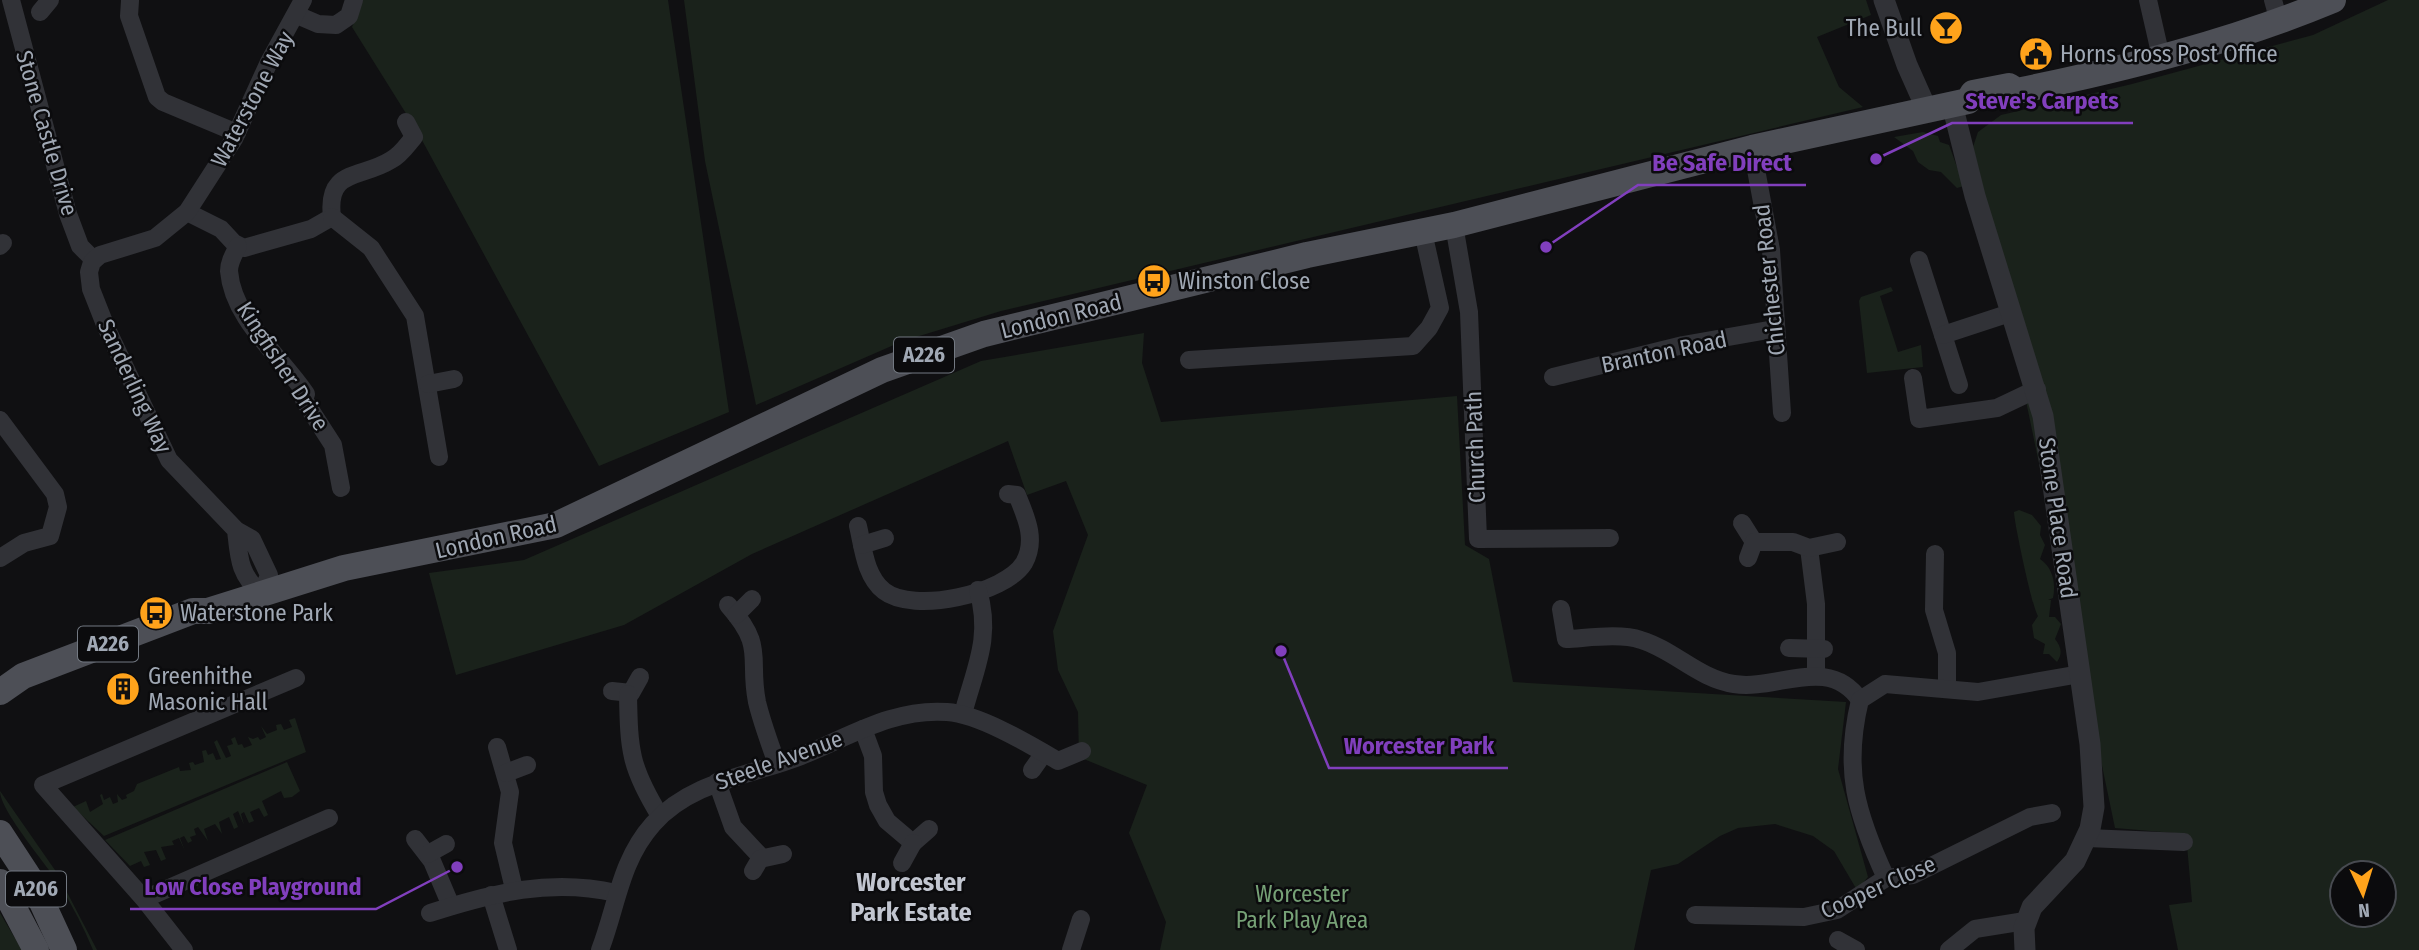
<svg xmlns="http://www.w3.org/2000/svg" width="2419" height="950" viewBox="0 0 2419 950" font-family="'Fira Sans Condensed',sans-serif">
  <rect width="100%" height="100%" fill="#101012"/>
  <g fill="#1a221b" fill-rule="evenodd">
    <path d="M363 0H668L729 412 599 466 417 131 352 27Z"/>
    <path d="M684 0H1866L1871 15 1817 37 1839 87 1863 107 1001 311 903 341 756 405 705 161Z"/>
    <path d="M2388 0H2419V950H2178L2169 905 2192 902 2186 834 2115 828 1973 147 1978 132 2001 115 2132 84 2313 35ZM2342 873H2384V915H2342Z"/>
    <path d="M1923 132 1938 136 1940 142 1949 145 1964 186 1957 188 1941 172 1929 170 1918 162 1913 151 1894 137Z"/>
    <path d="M1891 287 1893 291 1880 296 1898 352 1921 345 1923 367 1867 373 1859 301 1861 297Z"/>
    <path d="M1144 333 1142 363 1161 422 1457 396 1465 545 1489 559 1513 682 1846 702 1838 769 1868 877 1857 890 1834 851 1813 836 1775 824 1738 828 1720 836 1678 864 1651 870 1634 950H1160L1166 922 1129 833 1147 785 1079 757 1078 712 1058 670 1053 631 1088 535 1066 481 1027 495 1008 441 752 554 624 625 456 675 429 573 524 560 981 361Z"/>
    <path d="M2019 510 2032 515 2041 526 2040 535 2045 545 2040 559C2053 568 2056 583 2053 598L2048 600H2051L2049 617H2055L2061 624 2055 639C2061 647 2063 653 2057 662L2049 654H2043L2045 644 2034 638 2032 625 2038 616C2032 607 2014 521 2014 512Z"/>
    <path d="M295 718 306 752 104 836 73 807 86 801 90 812 103 804 100 795 102 794 104 800 110 797 113 804 118 802 117 794 122 800 127 798 126 795 134 791 137 784 179 767 180 771 191 770 189 763 193 762 195 765 204 762 202 751 206 750 208 755 213 753 216 760 221 759 214 742 217 740 226 758 231 756 227 746 233 744 231 739 235 737 238 745 242 744 244 748 252 745 248 737 253 739 258 737 260 740 266 737 261 726 267 734 277 730 276 725 281 724 284 730 292 727 289 720Z"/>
    <path d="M287 762 300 791 292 797 284 798 281 791 262 801 268 815 264 817 259 808 250 812 254 821 249 823 244 812 241 814 244 825 238 811 233 814 238 827 234 829 229 817 219 822 222 834 215 824 204 829 208 841 198 827 194 829 196 835 190 837 192 841 188 843 184 836 180 838 185 851 179 838 172 841 174 845 161 847 166 859 161 861 156 850 144 852 150 865 144 867 141 861 130 866 105 840Z"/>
    <path d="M0 791 57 873 97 950H93C84 928 73 907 61 887 48 866 0 811 0 791Z"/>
    <path d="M0 913 22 950H0Z"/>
  </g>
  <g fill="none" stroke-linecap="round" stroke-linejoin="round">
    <g stroke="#313237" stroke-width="18">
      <path d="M11 0 68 214 80 246 94 260"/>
      <path d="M2148 0 2161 57"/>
      <path d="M2273 0 2279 22"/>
      <path d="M130 1 129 16 157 97 163 102 237 133"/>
      <path d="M40 12 50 0"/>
      <path d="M297 15 318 24 336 25 349 16 354 0"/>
      <path d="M1752 148 1771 250 1782 413"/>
      <path d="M187 212 221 229 234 243 244 248 311 229 332 217C326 168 361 179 391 160 401 155 407 145 414 137L406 122"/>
      <path d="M332 217 371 248 415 316 439 457"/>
      <path d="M1454 225 1469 312 1478 539 1610 538"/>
      <path d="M0 246 3 243"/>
      <path d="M238 246C234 254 229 262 229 271 233 320 281 356 306 394L304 400 333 445 341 488"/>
      <path d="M1919 260 1959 385"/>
      <path d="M1943 335 2010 313"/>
      <path d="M1189 360 1413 346 1429 328 1440 308 1423 232"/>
      <path d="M1553 377 1683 345 1774 329"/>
      <path d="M1913 378 1919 419 1997 408 2037 389"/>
      <path d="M428 384 454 379"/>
      <path d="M0 420 55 494 58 507 50 536 24 543 0 558"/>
      <path d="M1742 523 1754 542"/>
      <path d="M858 526C863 547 865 576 884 591 913 614 1005 594 1024 563 1037 540 1026 517 1017 495L1008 494"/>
      <path d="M236 530C239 558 239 575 262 594L269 575 252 539 236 530 169 460 106 327 91 289 89 272 92 262 100 255 155 238 187 212 234 139 269 62 303 0"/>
      <path d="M862 545 885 538"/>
      <path d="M1809 548 1816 604V675"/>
      <path d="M1935 554 1934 610 1947 653V689"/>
      <path d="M1748 558 1754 542H1793L1809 548 1837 542"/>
      <path d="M728 605C766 648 748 656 757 702 762 723 770 744 777 764"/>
      <path d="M1561 609 1566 639C1588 638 1620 633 1641 640 1674 650 1699 679 1734 684 1777 691 1828 654 1860 700"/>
      <path d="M736 615 752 599"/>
      <path d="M1789 648 1824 649"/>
      <path d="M612 691 631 693 640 677"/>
      <path d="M628 694C629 751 630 767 660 816"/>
      <path d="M963 714C975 668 992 638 978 590"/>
      <path d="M863 729 873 756 874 792 878 805 887 821 913 843 929 829"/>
      <path d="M497 747 510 792 503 843 514 889"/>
      <path d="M1032 770 1044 753"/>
      <path d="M506 773 527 765"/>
      <path d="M717 782 733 827 762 858"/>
      <path d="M2087 838 2184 842"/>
      <path d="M415 839 432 861 451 906"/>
      <path d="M428 854 446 844"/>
      <path d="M902 863 913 843"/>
      <path d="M753 871 760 859 783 854"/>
      <path d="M1886 878C1856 813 1843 770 1860 700L1885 684 1978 692 2080 674"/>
      <path d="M491 895 508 950"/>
      <path d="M144 899 329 818"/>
      <path d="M430 913C492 893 551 878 616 893"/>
      <path d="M1695 915 1804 917 1837 910 1886 878 1913 875 2030 817 2052 813"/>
      <path d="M1838 940 1856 950"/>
      <path d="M184 950 144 899 43 785 296 678"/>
      <path d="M600 950C617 906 620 861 653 824 691 781 750 776 801 756 849 737 893 708 947 712 979 714 1029 744 1058 761L1082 751"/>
      <path d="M1071 950 1081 919"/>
      <path d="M1949 950 1975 929 2025 921"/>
    </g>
    <g stroke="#313237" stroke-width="21">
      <path d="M1884 0 1907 65 1927 110"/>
      <path d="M1952 104 1975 196 2043 416 2090 744 2094 807 2090 829 2075 861 2032 907 2024 928 2025 950"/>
    </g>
    <g stroke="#4d4f56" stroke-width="26">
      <path d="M0 692 23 676 193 611H208L344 568 556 525 882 370 984 334 1307 255 1454 225 1752 148 1968 101 1973 93 2009 86 2017 91C2124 69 2232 42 2333 0"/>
      <path d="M0 833 34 885 64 950"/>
      <path d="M0 882 36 950"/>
    </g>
  </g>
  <defs>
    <g id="bar-disc" transform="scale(1.75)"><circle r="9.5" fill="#ffa31b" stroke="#0b0b0d"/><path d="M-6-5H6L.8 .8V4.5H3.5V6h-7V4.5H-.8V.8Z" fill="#111"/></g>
    <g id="civic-disc" transform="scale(1.75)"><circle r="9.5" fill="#ffa31b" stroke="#0b0b0d"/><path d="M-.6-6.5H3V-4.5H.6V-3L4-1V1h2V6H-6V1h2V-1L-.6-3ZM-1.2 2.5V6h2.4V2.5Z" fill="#111"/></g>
    <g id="bus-disc" transform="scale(1.75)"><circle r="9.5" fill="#ffa31b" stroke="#0b0b0d"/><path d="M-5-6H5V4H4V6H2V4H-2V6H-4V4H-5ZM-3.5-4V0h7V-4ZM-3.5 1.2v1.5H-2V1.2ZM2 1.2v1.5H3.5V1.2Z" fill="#111"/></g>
    <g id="building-disc" transform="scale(1.75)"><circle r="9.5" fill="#ffa31b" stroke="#0b0b0d"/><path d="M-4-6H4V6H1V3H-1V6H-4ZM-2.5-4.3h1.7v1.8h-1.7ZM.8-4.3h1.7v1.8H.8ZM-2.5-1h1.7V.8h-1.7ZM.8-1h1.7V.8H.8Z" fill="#111"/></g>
  </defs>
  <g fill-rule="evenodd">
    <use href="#bar-disc" x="1946" y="28"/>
    <use href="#civic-disc" x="2036" y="54"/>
    <use href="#bus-disc" x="1154" y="281"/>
    <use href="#bus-disc" x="156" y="613"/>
    <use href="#building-disc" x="123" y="689"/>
  </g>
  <g text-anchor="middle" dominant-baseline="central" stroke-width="5" stroke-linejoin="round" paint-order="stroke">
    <g fill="#0b0b0d" stroke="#737982" stroke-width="2">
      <rect x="894" y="337.5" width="60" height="35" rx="5"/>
      <rect x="78" y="626.5" width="60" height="35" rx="5"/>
      <rect x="6" y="871.5" width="60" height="35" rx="5"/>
    </g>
    <g font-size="21" font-weight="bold" fill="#a0a8b4">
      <text x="924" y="355">A226</text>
      <text x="108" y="644">A226</text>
      <text x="36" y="889">A206</text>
    </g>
    <g font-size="23" fill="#a0a8b4" stroke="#0b0b0d" text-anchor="start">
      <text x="1922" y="28" text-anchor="end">The Bull</text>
      <text x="2060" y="54">Horns Cross Post Office</text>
      <text x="1178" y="281">Winston Close</text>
      <text x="180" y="613">Waterstone Park</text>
      <text x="148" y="676">Greenhithe<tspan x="148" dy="26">Masonic Hall</tspan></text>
    </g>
    <g font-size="23" fill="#a0a8b4" stroke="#0b0b0d">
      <text transform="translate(252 99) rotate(-62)">Waterstone Way</text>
      <text transform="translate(47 133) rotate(74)">Stone Castle Drive</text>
      <text transform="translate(1769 280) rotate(-96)">Chichester Road</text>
      <text transform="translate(1061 316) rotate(-14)">London Road</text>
      <text transform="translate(1664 352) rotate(-12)">Branton Road</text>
      <text transform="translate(283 366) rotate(57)">Kingfisher Drive</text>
      <text transform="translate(135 386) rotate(65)">Sanderling Way</text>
      <text transform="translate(1475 447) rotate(-92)">Church Path</text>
      <text transform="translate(2058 518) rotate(82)">Stone Place Road</text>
      <text transform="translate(496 537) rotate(-13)">London Road</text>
      <text transform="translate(779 760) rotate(-20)">Steele Avenue</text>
      <text transform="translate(1878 887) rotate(-24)">Cooper Close</text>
    </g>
    <g font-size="23" fill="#76a176" stroke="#0b0b0d">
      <text x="1302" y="894">Worcester<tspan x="1302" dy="26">Park Play Area</tspan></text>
    </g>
    <g font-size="26" font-weight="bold" fill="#c2c6d0" stroke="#0b0b0d">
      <text x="911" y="882">Worcester<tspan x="911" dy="30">Park Estate</tspan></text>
    </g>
  </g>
  <path fill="none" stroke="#813fbd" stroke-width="2.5" d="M1876 159L1952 123H2133M1546 247L1638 185H1806M1281 651L1329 768H1508M457 867L376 909H130"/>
  <g fill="#813fbd" stroke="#0b0b0d" stroke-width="2.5">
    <circle cx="1876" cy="159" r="7"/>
    <circle cx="1546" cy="247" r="7"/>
    <circle cx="1281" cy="651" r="7"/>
    <circle cx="457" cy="867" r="7"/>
  </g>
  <g font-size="24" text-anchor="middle" font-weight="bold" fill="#813fbd" stroke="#0b0b0d" stroke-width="5" stroke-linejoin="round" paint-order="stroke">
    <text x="2042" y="109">Steve's Carpets</text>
    <text x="1722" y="171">Be Safe Direct</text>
    <text x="1419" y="754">Worcester Park</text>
    <text x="253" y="895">Low Close Playground</text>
  </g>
  <g transform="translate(2363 894) rotate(176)"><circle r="33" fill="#0b0b0d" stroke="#474a50" stroke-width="2"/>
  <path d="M0-5L12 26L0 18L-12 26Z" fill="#ffa31b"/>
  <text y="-10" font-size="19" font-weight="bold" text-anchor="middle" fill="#a0a8b4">N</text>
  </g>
</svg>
